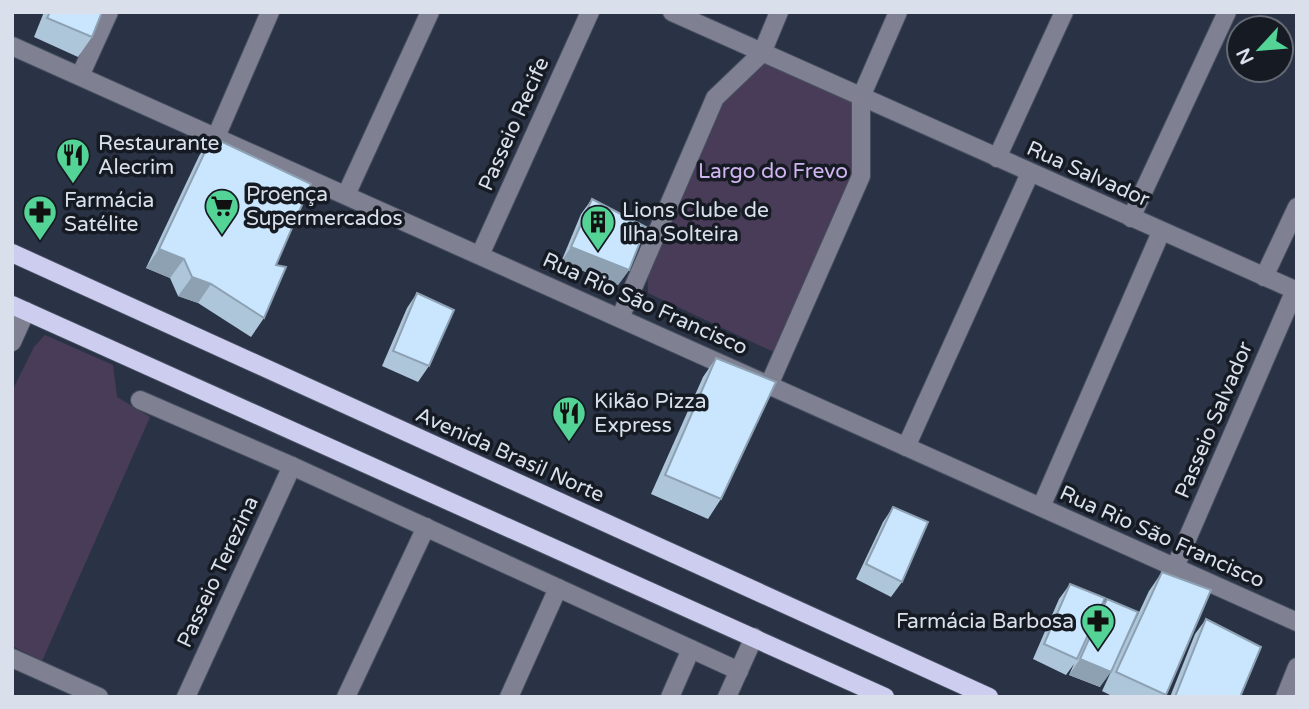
<svg xmlns="http://www.w3.org/2000/svg" width="1309" height="709" viewBox="0 0 1309 709" font-family="'Varela Round',sans-serif">
  <rect width="100%" height="100%" fill="#2a3345"/>
  <g fill="#493c58">
    <path d="M763 60 855 103 856 175 776 353 648 293 647 268 721 98Z"/>
    <path d="M45 335 113 365 117 397 150 417 42 661 12 646V391L34 347Z"/>
  </g>
  <g fill="none" stroke-linecap="round" stroke-linejoin="round">
    <g stroke="#464f60" stroke-width="20">
      <g id="minor">
        <path d="M672 12 1297 291"/>
        <path d="M12 46 1297 622"/>
        <path d="M80 76 109 12"/>
        <path d="M216 137 270 12"/>
        <path d="M997 158 1064 12"/>
        <path d="M346 195 430 12"/>
        <path d="M1131 218 1227 12"/>
        <path d="M480 255 590 12"/>
        <path d="M1264 277 1297 207"/>
        <path d="M620 318 715 98 762 53 779 12"/>
        <path d="M12 342 26 311"/>
        <path d="M769 385 861 176V97L898 12"/>
        <path d="M140 400 292 466 739 671"/>
        <path d="M906 447 1030 173"/>
        <path d="M1041 507 1161 232"/>
        <path d="M1175 567 1295 290"/>
        <path d="M12 658 99 697"/>
        <path d="M186 697 292 466"/>
        <path d="M346 697 426 527"/>
        <path d="M509 697 558 588"/>
        <path d="M670 697 691 649"/>
        <path d="M727 697 754 637"/>
        <path d="M1285 697 1297 667"/>
      </g>
    </g>
    <g stroke="#464f60" stroke-width="20">
      <g id="major">
        <path d="M12 253 989 697"/>
        <path d="M12 305 885 697"/>
      </g>
    </g>
    <use href="#minor" stroke="#7f8091" stroke-width="18"/>
    <use href="#major" stroke="#cccdef" stroke-width="18"/>
  </g>
  <g fill="#adc6da">
    <path d="M44 12H102L92 37 78 57 34 37Z"/>
    <path d="M212 137 276 265 264 318 251 337 198 303 178 296 170 278 146 268 199 156Z"/>
    <path d="M592 199 629 270 618 285 561 262 581 214Z"/>
    <path d="M417 293 429 366 418 382 382 366 407 308Z"/>
    <path d="M716 358 721 499 708 519 651 494 703 377Z"/>
    <path d="M893 507 902 582 891 597 856 579 883 522Z"/>
    <path d="M1162 572 1211 590 1165 697H1114L1102 691 1149 591Z"/>
    <path d="M1070 584 1100 608 1107 599 1100 687 1069 675 1074 664 1066 675 1033 659 1059 599Z"/>
    <path d="M1206 619 1240 697H1170L1195 634Z"/>
  </g>
  <g fill="#8da1b2">
    <path d="M571 247 629 270 618 285 561 262Z"/>
    <path d="M159 249 184 259 170 278 146 268Z"/>
    <path d="M192 277 211 284 198 303 178 296Z"/>
    <path d="M1080 659 1111 672 1100 687 1069 675Z"/>
  </g>
  <g fill="#c9e6fe" stroke="#8da1b2" stroke-width="2">
    <path d="M50 12H102L92 37 47 18Z"/>
    <path d="M212 137 311 184 276 265 286 267 264 318 211 284 192 277 184 259 159 249Z"/>
    <path d="M592 199 646 227 629 270 571 247Z"/>
    <path d="M417 293 454 310 429 366 393 351Z"/>
    <path d="M716 358 776 382 721 499 665 475Z"/>
    <path d="M893 507 928 522 902 582 866 564Z"/>
    <path d="M1162 572 1211 590 1166 695 1116 672Z"/>
    <path d="M1070 584 1105 598 1077 659 1044 644Z"/>
    <path d="M1107 599 1138 612 1111 672 1080 659Z"/>
    <path d="M1206 619 1261 647 1240 697H1175Z"/>
  </g>
  <defs>
    <g id="restaurant-pin" transform="scale(1.75)"><path d="M0 17L-7.5 6A9.5 9.5 0 1 1 7.5 6Z" fill="#54d396" stroke="#161b23"/><path d="M-5-6h1v4h1v-4h1v4h1v-4h1v5L-1.5 .5V6h-2V.5L-5-1ZM5-6V6H3V1.5H1.5Q1.5-4 5-6Z" fill="#111"/></g>
    <g id="supermarket-pin" transform="scale(1.75)"><path d="M0 17L-7.5 6A9.5 9.5 0 1 1 7.5 6Z" fill="#54d396" stroke="#161b23"/><path d="M-6-5.5h2.5l.6 2H6L4.5 2H-2.5L-4.4-4H-6ZM-1.5 3.2a1.3 1.3 0 1 0 .1 0ZM3 3.2a1.3 1.3 0 1 0 .1 0Z" fill="#111"/></g>
    <g id="pharmacy-pin" transform="scale(1.75)"><path d="M0 17L-7.5 6A9.5 9.5 0 1 1 7.5 6Z" fill="#54d396" stroke="#161b23"/><path d="M-2-6h4v4h4v4h-4v4h-4v-4h-4v-4h4Z" fill="#111"/></g>
    <g id="building-pin" transform="scale(1.75)"><path d="M0 17L-7.5 6A9.5 9.5 0 1 1 7.5 6Z" fill="#54d396" stroke="#161b23"/><path d="M-4-6H4V6H1V3H-1V6H-4ZM-2.5-4.3h1.7v1.8h-1.7ZM.8-4.3h1.7v1.8H.8ZM-2.5-1h1.7V.8h-1.7ZM.8-1h1.7V.8H.8Z" fill="#111"/></g>
  </defs>
  <g fill-rule="evenodd">
    <use href="#restaurant-pin" x="73" y="155"/>
    <use href="#supermarket-pin" x="222" y="206"/>
    <use href="#pharmacy-pin" x="40" y="212"/>
    <use href="#building-pin" x="598" y="222"/>
    <use href="#restaurant-pin" x="569" y="413"/>
    <use href="#pharmacy-pin" x="1098" y="621"/>
  </g>
  <g text-anchor="middle" dominant-baseline="central" stroke-width="7" stroke-linejoin="round" paint-order="stroke">
    <g font-size="21" fill="#d9dfeb" stroke="#161b23">
      <text transform="translate(514 124) rotate(-66)">Passeio Recife</text>
      <text transform="translate(1088 174) rotate(24)">Rua Salvador</text>
      <text transform="translate(645 304) rotate(24)">Rua Rio São Francisco</text>
      <text transform="translate(1214 420) rotate(-67)">Passeio Salvador</text>
      <text transform="translate(510 455) rotate(24)">Avenida Brasil Norte</text>
      <text transform="translate(1162 537) rotate(24)">Rua Rio São Francisco</text>
      <text transform="translate(218 572) rotate(-65)">Passeio Terezina</text>
    </g>
    <g font-size="21" fill="#d9dfeb" stroke="#161b23" text-anchor="start">
      <text x="98" y="143">Restaurante<tspan x="98" dy="24">Alecrim</tspan></text>
      <text x="246" y="194">Proença<tspan x="246" dy="24">Supermercados</tspan></text>
      <text x="64" y="200">Farmácia<tspan x="64" dy="24">Satélite</tspan></text>
      <text x="622" y="210">Lions Clube de<tspan x="622" dy="24">Ilha Solteira</tspan></text>
      <text x="594" y="401">Kikão Pizza<tspan x="594" dy="24">Express</tspan></text>
      <text x="1074" y="621" text-anchor="end">Farmácia Barbosa</text>
    </g>
    <g font-size="21" fill="#cfb4ef" stroke="#161b23">
      <text x="773" y="171">Largo do Frevo</text>
    </g>
  </g>
  <rect width="1309" height="709" fill="none" stroke="#d9dfeb" stroke-width="28"/>
  <g transform="translate(1260 49) rotate(244)"><circle r="33" fill="#161b23" stroke="#646973" stroke-width="2"/>
  <path d="M0-5L12 26L0 18L-12 26Z" fill="#54d396"/>
  <text y="-10" font-size="19" font-weight="bold" text-anchor="middle" fill="#d9dfeb">N</text>
  </g>
</svg>
